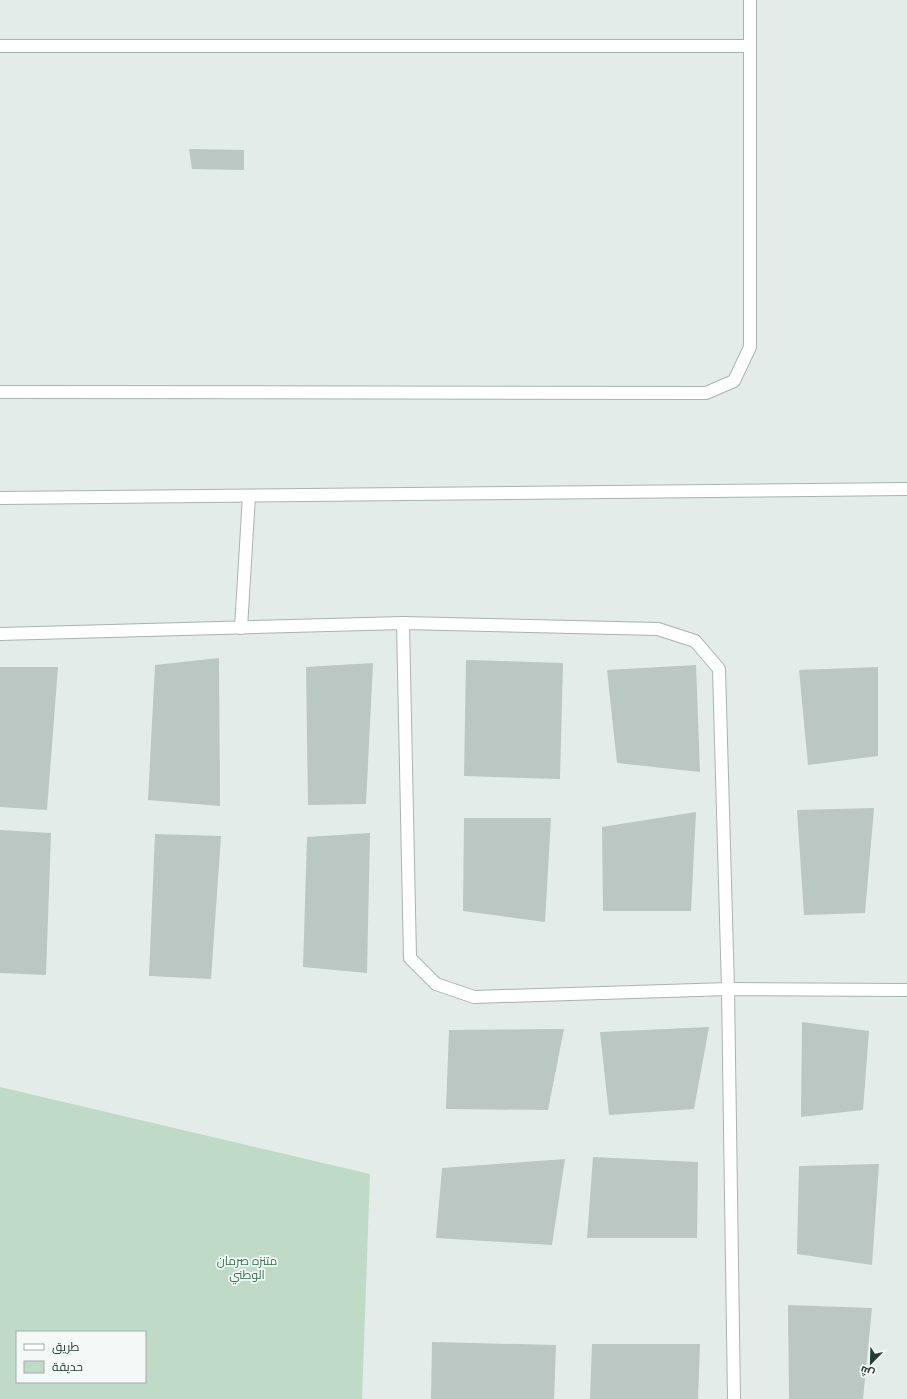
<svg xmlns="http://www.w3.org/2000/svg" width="907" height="1399" viewBox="0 0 907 1399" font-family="'Public Sans',Cairo,sans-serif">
  <rect width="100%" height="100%" fill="#e4ece9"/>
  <path fill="#bfdbc7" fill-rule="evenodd" d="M0 1087 370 1174 362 1399H0ZM17 1332H145V1382H17Z"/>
  <g fill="#bac7c2">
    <path d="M189 149 244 150V170L192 169Z"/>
    <path d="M219 658 220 806 148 800 155 665Z"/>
    <path d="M466 660 563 663 560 779 464 776Z"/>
    <path d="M373 663 366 804 308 805 306 667Z"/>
    <path d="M696 665 700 772 617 763 607 670Z"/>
    <path d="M0 667H58L47 810 0 807Z"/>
    <path d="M878 667V756L808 765 799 670Z"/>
    <path d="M874 808 865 913 804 915 797 810Z"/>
    <path d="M696 812 691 911H603L602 827Z"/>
    <path d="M464 818H551L545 922 463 911Z"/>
    <path d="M0 830 51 833 46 975 0 973Z"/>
    <path d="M370 833 367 973 303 967 307 837Z"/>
    <path d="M155 834 221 836 211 979 149 976Z"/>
    <path d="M802 1022 869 1031 863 1110 801 1117Z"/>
    <path d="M709 1027 694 1109 609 1115 600 1032Z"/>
    <path d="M564 1029 548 1110 446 1109 449 1030Z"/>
    <path d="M593 1157 698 1162 697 1238H587Z"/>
    <path d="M565 1159 552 1245 436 1238 442 1168Z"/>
    <path d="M879 1164 872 1265 797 1254 799 1166Z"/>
    <path d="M788 1305 872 1308 863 1399H789Z"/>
    <path d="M432 1342 556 1345 554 1399H431Z"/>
    <path d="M592 1344H700L698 1399H590Z"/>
  </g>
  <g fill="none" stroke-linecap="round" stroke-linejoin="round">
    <g stroke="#a7b4b0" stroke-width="14">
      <g id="minor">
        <path d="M0 46H750"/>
        <path d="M0 392 706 393 734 381 750 347V0"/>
        <path d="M0 498 907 489"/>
        <path d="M403 623 410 958 436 984 474 997 728 989 907 990"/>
        <path d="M241 628 249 496"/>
        <path d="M0 634 403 623 658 629 695 641 719 669 728 989 734 1399"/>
      </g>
    </g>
    <use href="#minor" stroke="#fff" stroke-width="12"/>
  </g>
  <g text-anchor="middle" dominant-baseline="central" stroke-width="3.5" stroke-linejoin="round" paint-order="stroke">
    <g font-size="12" fill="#32704b" stroke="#f4f9f7">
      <text x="247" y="1261">متنزه صرمان<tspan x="247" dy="14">الوطني</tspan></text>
    </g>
  </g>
  <rect x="16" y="1331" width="130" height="52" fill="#f4f9f7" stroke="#a1adaa"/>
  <rect x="24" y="1344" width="20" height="6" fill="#ffffff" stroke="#a1adaa"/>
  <text x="52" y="1351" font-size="12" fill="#253c37">طريق</text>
  <rect x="24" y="1361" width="20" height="12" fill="#bfdbc7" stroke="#a1adaa"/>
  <text x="52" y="1371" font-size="12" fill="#253c37">حديقة</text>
  <g transform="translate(871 1363) rotate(203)" stroke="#f4f9f7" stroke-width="3" paint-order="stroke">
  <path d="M0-3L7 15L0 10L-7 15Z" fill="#253c37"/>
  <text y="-6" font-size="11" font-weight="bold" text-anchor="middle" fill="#253c37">ش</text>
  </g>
</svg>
